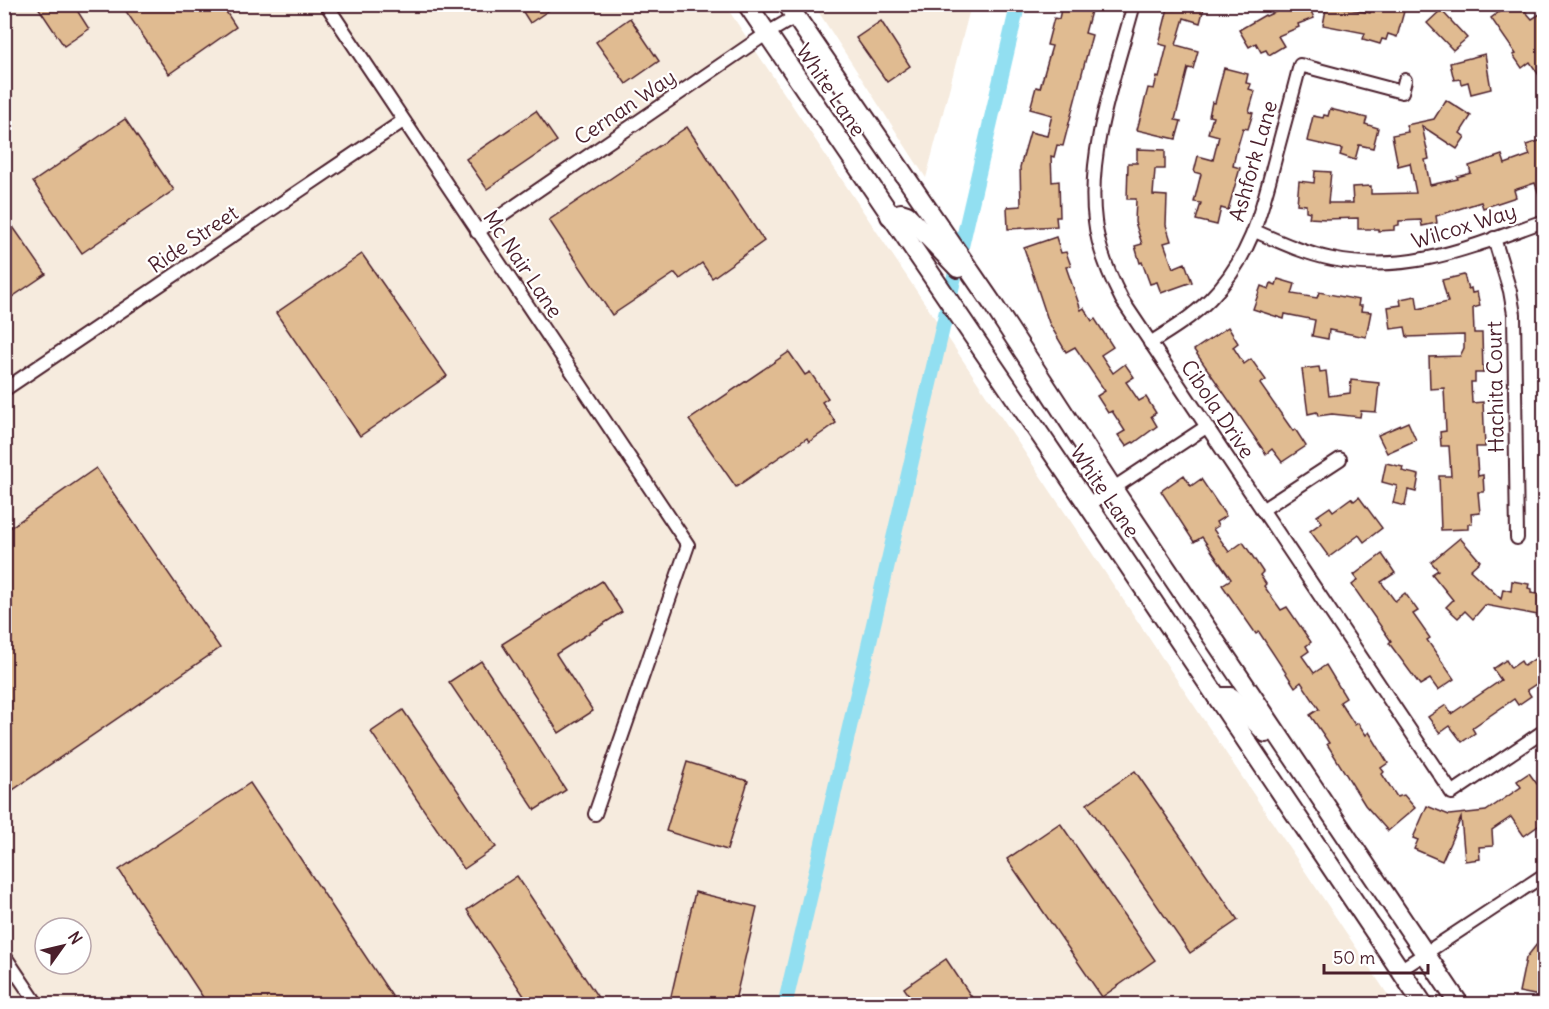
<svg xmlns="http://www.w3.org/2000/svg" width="1549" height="1009" viewBox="0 0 1549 1009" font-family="Delius,sans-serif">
  <rect width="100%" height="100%" fill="#fff"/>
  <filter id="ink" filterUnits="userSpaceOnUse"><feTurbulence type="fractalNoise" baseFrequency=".0167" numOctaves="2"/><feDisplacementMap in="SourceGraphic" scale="12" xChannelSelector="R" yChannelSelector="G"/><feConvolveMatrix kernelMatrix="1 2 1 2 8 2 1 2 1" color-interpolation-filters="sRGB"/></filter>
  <g filter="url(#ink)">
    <g fill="#f6ebde" fill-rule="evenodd">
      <path d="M5 4 725 5 1394 1004H5ZM45 928H81V964H45Z"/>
      <path d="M814 5H971L926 178Z"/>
    </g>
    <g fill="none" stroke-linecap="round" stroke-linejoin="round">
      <path stroke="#92dff1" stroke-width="15" d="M785 1004 1018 4"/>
    </g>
    <g fill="#e0bb91" stroke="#4a1f2b" stroke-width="1.5">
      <path d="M36 4H73L89 29 64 46Z"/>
      <path d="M121 4H221L236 27 169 74Z"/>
      <path d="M518 4H558L530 23Z"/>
      <path d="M1062 4H1093L1085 33 1092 35 1063 146 1057 145 1054 157 1051 156 1052 182 1059 181 1060 217H1056L1057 226 1008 229 1007 207 1021 206 1020 167 1030 132 1047 136 1052 115 1030 109 1036 87 1040 88 1052 46 1047 45 1054 18 1059 19Z"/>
      <path d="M1175 4H1205L1200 23 1184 18 1176 45 1198 51 1193 69 1188 68 1175 120 1181 121 1176 139 1137 130 1148 88 1154 89 1157 77 1159 78 1167 46 1159 44 1168 8 1174 10Z"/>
      <path d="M1293 4H1308L1314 18 1298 24 1299 27 1278 36 1284 46 1269 55 1266 50 1261 52 1256 43 1249 47 1239 30 1265 15 1266 16Z"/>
      <path d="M1327 4H1340V7L1370 13 1373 4 1389 9 1390 4H1406L1397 37 1388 34 1386 40 1382 39 1380 44 1363 39 1365 33 1323 25Z"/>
      <path d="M1510 4H1519L1532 19 1540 14 1545 21V84L1530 62 1522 68 1513 55 1516 54 1491 18Z"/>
      <path d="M1441 10 1467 38 1453 50 1427 23Z"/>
      <path d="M630 18 659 61 626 84 596 42Z"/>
      <path d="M881 21 910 66 887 82 856 38Z"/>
      <path d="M1485 54 1491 89 1471 94 1468 82 1461 84 1460 79 1454 80 1450 63Z"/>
      <path d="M1224 68 1248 74 1246 83 1251 84 1249 89 1255 91 1249 112 1253 113 1248 129 1243 128 1236 152 1233 166 1240 168 1228 210 1221 208 1217 225 1196 220 1201 203 1194 202 1201 174 1194 172 1198 156 1213 160 1219 136 1208 133 1213 117 1209 116 1212 102 1215 103Z"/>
      <path d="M1446 100 1471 116 1460 133 1465 137 1457 149 1422 126 1429 159 1425 160 1430 185 1458 179 1457 177 1471 173 1469 166 1502 155 1505 164 1530 155 1526 145 1545 139V205L1543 206 1535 183 1514 190 1516 197 1483 208 1481 202 1436 216 1437 223 1422 226 1421 220 1399 221V225L1394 226V230L1378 231V229H1358V218L1326 219 1309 218 1310 212 1306 211V205L1297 204 1299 181 1314 183 1315 171 1331 172 1328 203H1353L1352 187 1371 186V194L1416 193 1410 163 1398 166 1392 135 1408 132 1406 125 1434 119Z"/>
      <path d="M1330 109 1367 118 1365 124 1378 128 1373 148 1359 145 1355 160 1340 155 1342 149 1307 141 1313 116 1323 118 1324 115 1328 116Z"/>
      <path d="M536 111 557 141 487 189 466 159Z"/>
      <path d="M125 119 174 190 82 253 33 182Z"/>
      <path d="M687 127 764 241 712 278 702 263 680 279 675 273 612 315 549 220Z"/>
      <path d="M1137 149 1165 150V169H1155L1153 195 1167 196 1166 225 1171 241 1164 243 1173 268 1185 263 1192 282 1161 293 1157 282 1150 284 1142 262 1140 263 1135 246 1142 244 1135 222 1136 199H1127L1128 163H1137Z"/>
      <path d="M4 214 46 274 12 297 4 286Z"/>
      <path d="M1056 237 1061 253 1066 252 1071 266 1066 267 1081 310 1084 308 1092 321 1095 319 1113 347 1101 355 1113 373 1125 364 1134 377 1126 382 1139 401 1146 397 1156 413 1151 416 1157 426 1134 443 1133 442 1126 446 1118 435 1125 431 1112 411 1108 413 1097 396 1105 391 1075 347 1066 352 1049 323 1024 248Z"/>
      <path d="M362 254 447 376 360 436 276 313Z"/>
      <path d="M1464 275 1468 289 1471 288 1472 293 1477 292 1480 306 1473 308 1474 333H1482L1483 373H1475V382H1471L1472 403 1483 402 1485 447H1476L1478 476 1483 475 1484 492H1478L1480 513 1471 514 1472 524H1468V529L1441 530 1439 476H1451L1449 446H1441L1440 432 1446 431 1444 388 1430 389 1429 357 1460 356 1464 348V335L1407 337 1405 327 1391 329 1388 307 1401 305 1400 299 1416 296 1418 309 1448 302 1442 280Z"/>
      <path d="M1278 279 1295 284 1292 294 1317 298 1319 292 1359 300 1358 306H1362L1361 311 1371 312 1366 337 1329 330 1328 339 1312 336 1315 320 1285 314 1284 319 1253 309 1261 286 1269 289 1271 283 1276 285Z"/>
      <path d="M1228 327 1238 343 1233 347 1244 364 1251 359 1266 380 1260 384 1293 431 1295 429 1306 446 1282 462 1272 449 1266 454 1194 350Z"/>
      <path d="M789 352 805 375 810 372 828 398 822 402 836 423 809 442 807 438 736 487 689 420Z"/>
      <path d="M1319 367 1320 372 1326 371 1329 396 1350 393 1351 380 1379 383 1376 412 1361 411 1360 417 1332 414 1318 416 1317 412 1308 414 1302 369Z"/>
      <path d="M1408 422 1416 440 1387 453 1378 435Z"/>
      <path d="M1386 463 1403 467 1402 471 1419 475 1416 492 1408 490 1405 506 1393 503 1397 486 1382 482Z"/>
      <path d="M96 468 220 648 4 796V532Z"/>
      <path d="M1184 475 1191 486 1201 479 1226 516 1216 522 1218 526 1213 529 1229 552 1243 542 1263 572 1260 575 1266 584 1264 586 1281 610 1287 607 1311 642 1306 646 1309 651 1302 656 1314 673 1326 665 1346 698 1340 702 1355 725 1358 723 1366 735 1369 732 1388 763 1381 768 1384 772 1382 774 1397 797 1404 795 1415 808 1388 831 1365 805 1327 744 1329 743 1310 715 1319 709 1301 682 1295 687 1259 632 1256 634 1222 585 1231 579 1202 537 1194 542 1161 491Z"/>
      <path d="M1359 497 1382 528 1364 542 1359 535 1329 557 1310 531 1322 522 1317 516 1330 507 1333 511 1351 498 1354 501Z"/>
      <path d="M1460 538 1480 561 1470 570 1501 599 1503 589 1511 591 1512 581 1529 584 1528 588 1531 589V593L1545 595 1543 616 1485 605 1473 619 1465 611 1458 618 1446 607 1453 600 1432 574 1438 570 1431 562Z"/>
      <path d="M1382 554 1395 573 1381 582 1395 601 1405 593 1418 611 1413 614 1430 638 1427 640 1454 679 1438 690 1430 679 1420 685 1389 643 1391 641 1352 585 1358 580 1354 575Z"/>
      <path d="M602 581 622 612 556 654 593 711 559 733 502 644Z"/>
      <path d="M1545 652V678L1527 690 1531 696 1518 705 1514 699 1472 728 1475 733 1462 742 1450 726 1440 733 1428 717 1446 705 1451 714 1501 680 1493 669 1506 660 1511 668 1521 661 1524 666Z"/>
      <path d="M481 661 566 790 535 810 449 682Z"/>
      <path d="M403 710 496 847 464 869 371 732Z"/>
      <path d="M687 762 748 781 727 850 666 831Z"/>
      <path d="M1135 771 1238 920 1190 953 1087 804Z"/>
      <path d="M1529 773 1537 784 1545 779V821L1524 836 1511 817 1492 830 1493 846 1479 847 1480 859 1465 861 1461 818 1442 861 1414 849 1418 840 1413 838 1427 806 1449 815 1486 811 1521 787 1517 781Z"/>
      <path d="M250 783 398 1005H208L119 870Z"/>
      <path d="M1060 823 1155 960 1102 997 1007 859Z"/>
      <path d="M517 876 603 1005H530L467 910Z"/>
      <path d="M695 892 757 907 734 1005H669Z"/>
      <path d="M1545 934V997L1519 992 1526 958Z"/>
      <path d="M946 959 977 1005H916L904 988Z"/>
    </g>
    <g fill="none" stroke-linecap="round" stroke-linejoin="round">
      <g stroke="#4a1f2b" stroke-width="16">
        <g id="street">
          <path d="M326 4 688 545 595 814"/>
          <path d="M1134 4C1116 72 1086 152 1095 221 1098 249 1109 275 1122 300L1452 793 1544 731"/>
          <path d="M1255 231C1280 242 1306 254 1332 259 1410 275 1473 246 1544 221"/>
          <path d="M477 232 766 34 795 17"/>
          <path d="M1494 238 1510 291 1514 314 1517 538"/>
          <path d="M1150 343C1171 330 1192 317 1210 299 1250 259 1261 213 1275 159 1283 128 1292 97 1300 65L1402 92 1405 80"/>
          <path d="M4 390 403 121"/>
          <path d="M1088 505 1206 427"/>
          <path d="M1262 510 1340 459"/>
          <path d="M4 955 37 1004"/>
          <path d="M1400 970 1544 875"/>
        </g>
      </g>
      <g stroke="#4a1f2b" stroke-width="22">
        <g id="secondary">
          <path d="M747 4 1088 505 1423 1004"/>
          <path d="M787 4 994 306 1113 489 1459 1004"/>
          <path d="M890 216 901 213 907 215 958 268"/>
          <path d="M1217 697H1231L1266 733"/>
        </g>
      </g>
      <use href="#street" stroke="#fff" stroke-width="12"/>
      <use href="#secondary" stroke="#fff" stroke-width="18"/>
    </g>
  </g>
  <g text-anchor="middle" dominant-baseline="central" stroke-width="4.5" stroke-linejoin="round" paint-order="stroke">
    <g font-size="21" fill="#4a1f2b" stroke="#fff">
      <text transform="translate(831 90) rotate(56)">White Lane</text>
      <text transform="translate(625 107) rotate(-34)">Cernan Way</text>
      <text transform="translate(1253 161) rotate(-74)">Ashfork Lane</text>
      <text transform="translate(1464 226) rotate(-17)">Wilcox Way</text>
      <text transform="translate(193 239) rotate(-34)">Ride Street</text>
      <text transform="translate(523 264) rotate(56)">Mc Nair Lane</text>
      <text transform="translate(1495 387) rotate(-91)">Hachita Court</text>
      <text transform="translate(1218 409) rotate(56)">Cibola Drive</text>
      <text transform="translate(1105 491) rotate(56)">White Lane</text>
    </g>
  </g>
  <rect width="1549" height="1009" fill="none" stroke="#fff" stroke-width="24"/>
  <rect x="12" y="12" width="1525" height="985" fill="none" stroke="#4a1f2b" stroke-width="2" filter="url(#ink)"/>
  <g transform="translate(63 946) rotate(56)"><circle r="28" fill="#ffffff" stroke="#b7a5aa" stroke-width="1.5"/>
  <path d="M0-4.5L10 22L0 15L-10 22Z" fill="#4a1f2b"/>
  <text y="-9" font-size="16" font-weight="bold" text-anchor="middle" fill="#4a1f2b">N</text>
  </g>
  <path d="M1324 964v9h104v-9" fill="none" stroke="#4a1f2b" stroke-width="3"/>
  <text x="1333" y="964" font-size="18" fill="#4a1f2b" stroke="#ffffff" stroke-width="4.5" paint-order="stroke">50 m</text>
</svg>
